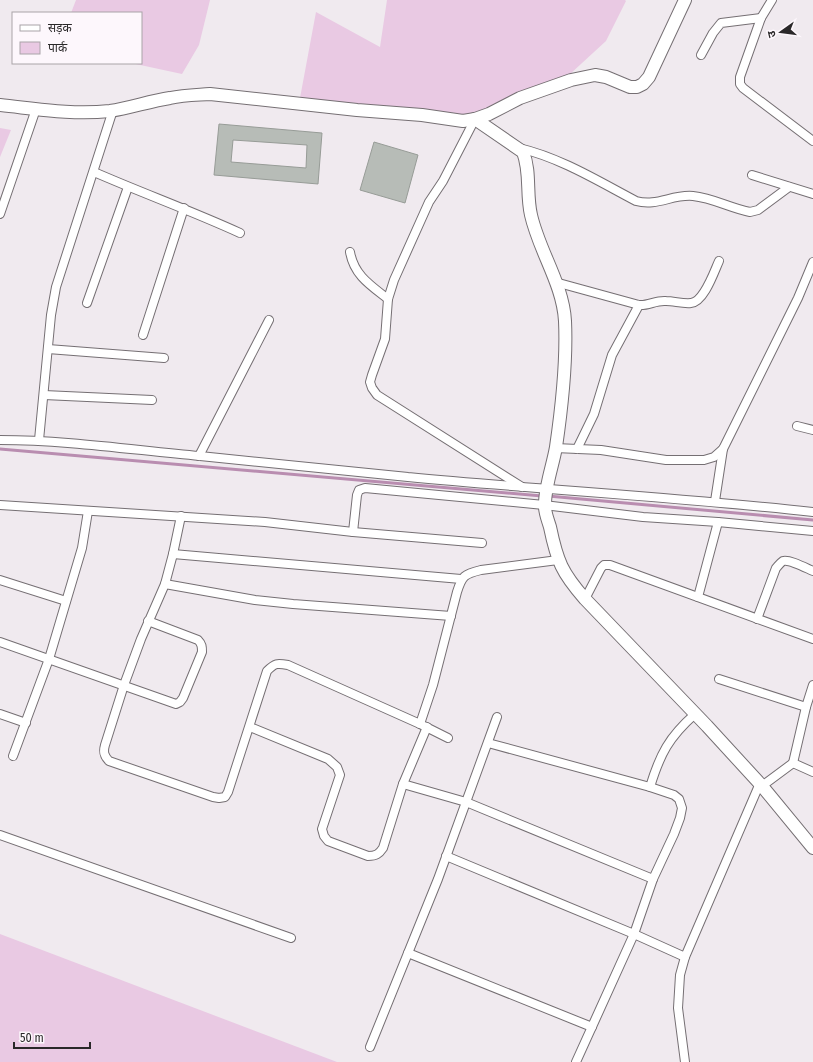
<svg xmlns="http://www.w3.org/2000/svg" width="813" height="1062" viewBox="0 0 813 1062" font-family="'Fira Sans Condensed','Noto Sans Devanagari',sans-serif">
  <rect width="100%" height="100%" fill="#f0eaef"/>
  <g fill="#e9c9e3">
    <path d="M76 0H210L199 45 182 74 131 63H141V13H71Z"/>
    <path d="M387 0H625L626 1 606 41 569 75 518 94 470 115 407 110 300 98 316 12 380 47Z"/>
    <path d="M0 128 11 130 0 157Z"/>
    <path d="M0 934 337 1062H0Z"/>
  </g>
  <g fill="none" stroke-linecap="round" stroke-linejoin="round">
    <g stroke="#b98db0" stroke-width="3">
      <path d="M0 449 542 496"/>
      <path d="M548 496 813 520"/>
    </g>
  </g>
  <g fill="#b7bcb7" stroke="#979c97" fill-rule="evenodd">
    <path d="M219 124 322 133 318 184 214 175ZM233 140 307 145 306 168 231 162Z"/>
    <path d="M374 142 418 155 405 203 360 190Z"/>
  </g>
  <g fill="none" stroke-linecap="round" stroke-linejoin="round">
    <g stroke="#756f73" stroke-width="10">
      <g id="street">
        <path d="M772 0 761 18 740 77V84L743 88 813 141"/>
        <path d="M701 55 713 33 721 23 761 18"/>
        <path d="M475 119 443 181 429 202 394 280 388 299 385 339 372 375 370 382 372 388 377 395 522 487"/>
        <path d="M519 148C561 158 598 181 636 201 657 207 672 194 693 196 713 198 730 208 750 212L758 210 789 187"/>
        <path d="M94 172C142 193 192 211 240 233"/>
        <path d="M752 175 813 194"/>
        <path d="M0 214 36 109"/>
        <path d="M350 252C354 275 370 285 388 299"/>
        <path d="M555 282 639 305C648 306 656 300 666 301 674 301 683 304 691 303 704 302 714 272 719 261"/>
        <path d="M87 303 128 187"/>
        <path d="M143 335 184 208"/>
        <path d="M48 349 164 358"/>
        <path d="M44 395 152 400"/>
        <path d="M797 426 813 430"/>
        <path d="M0 440C67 440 133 450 200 456 270 463 339 470 408 477 543 490 678 497 813 512"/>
        <path d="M39 440 51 315 56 287 113 110"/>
        <path d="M555 448 601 450 666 460H704L714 457 723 449 798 298 813 262"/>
        <path d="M577 449 594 414 612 355 639 305"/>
        <path d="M199 456 269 320"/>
        <path d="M715 501 723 449"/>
        <path d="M0 505 265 522 353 532 482 543"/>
        <path d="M181 516 173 554 165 584 141 639 124 685 105 745C103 752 104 756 109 761L213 797 219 798 225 797 228 792 267 671C275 663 277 663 288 665L420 724 448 738"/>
        <path d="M353 532 357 495 359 490 365 488 544 505 643 517 718 522 813 531"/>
        <path d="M173 554 461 579"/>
        <path d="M0 580 66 601"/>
        <path d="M165 584 255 600 293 604 451 616"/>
        <path d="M698 597 718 522"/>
        <path d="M585 599 601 568 604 565H610L813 639"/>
        <path d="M757 619 776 568C778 566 780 563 783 561 789 559 806 568 813 571"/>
        <path d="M0 642 176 704 180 702 183 698 202 652C202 647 202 644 198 640L148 621"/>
        <path d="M719 679 806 707"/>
        <path d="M813 685 806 707 793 763 813 772"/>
        <path d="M0 714 26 723"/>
        <path d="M420 724 433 685 457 592C462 576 464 574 481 570L558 560"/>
        <path d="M250 727 328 759 337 767 340 775 322 829 324 836 328 841 368 856C376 856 379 854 383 848L403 784 427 727"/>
        <path d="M488 743 650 787 674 795 679 799 682 808 680 818 674 834 653 879 634 934 576 1062"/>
        <path d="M13 756 49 659 82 548 88 511"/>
        <path d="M403 784 466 802 653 879"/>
        <path d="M762 786 793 763"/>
        <path d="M650 787C660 754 669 737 695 714"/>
        <path d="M0 835 291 938"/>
        <path d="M446 856 634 934 685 957"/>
        <path d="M408 953 592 1027"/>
        <path d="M370 1047 438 879 497 717"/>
        <path d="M685 1062 678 1008 680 975 685 957 760 783"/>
      </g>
    </g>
    <g stroke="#756f73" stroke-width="14">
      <g id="secondary">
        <path d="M0 105C38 109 72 115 110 111 130 108 150 101 170 98 184 95 197 95 210 94L357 110 422 115 463 121 475 119 489 114 520 98 571 80 595 75 606 77 630 87H637L643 84 649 77 685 0"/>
        <path d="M475 119 523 152C531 172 526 194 531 215 539 251 563 284 565 321 567 363 562 406 556 447 553 465 545 486 545 504 544 511 548 520 550 527 557 561 562 573 585 599L707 726 762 786 813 848"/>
      </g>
    </g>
    <use href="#street" stroke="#fff" stroke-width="8"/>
    <use href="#secondary" stroke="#fff" stroke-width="12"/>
  </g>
  <rect x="12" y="12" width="130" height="52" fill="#fdf7fc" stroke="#a9a4a8"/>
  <rect x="20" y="25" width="20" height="6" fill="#ffffff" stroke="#a9a4a8"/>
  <text x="48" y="32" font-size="12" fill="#2a2829">सड़क</text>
  <rect x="20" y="42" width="20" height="12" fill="#e9c9e3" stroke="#a9a4a8"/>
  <text x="48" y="52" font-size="12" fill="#2a2829">पार्क</text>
  <g transform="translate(781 32) rotate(256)" stroke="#fdf7fc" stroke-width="3" paint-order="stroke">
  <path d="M0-3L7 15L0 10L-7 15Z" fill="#2a2829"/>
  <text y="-6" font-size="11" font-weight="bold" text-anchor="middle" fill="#2a2829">उ</text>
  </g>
  <path d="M14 1042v6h76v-6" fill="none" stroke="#2a2829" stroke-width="2"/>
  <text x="20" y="1042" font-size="12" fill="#2a2829" stroke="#fdf7fc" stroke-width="3" paint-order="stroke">50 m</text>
</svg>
